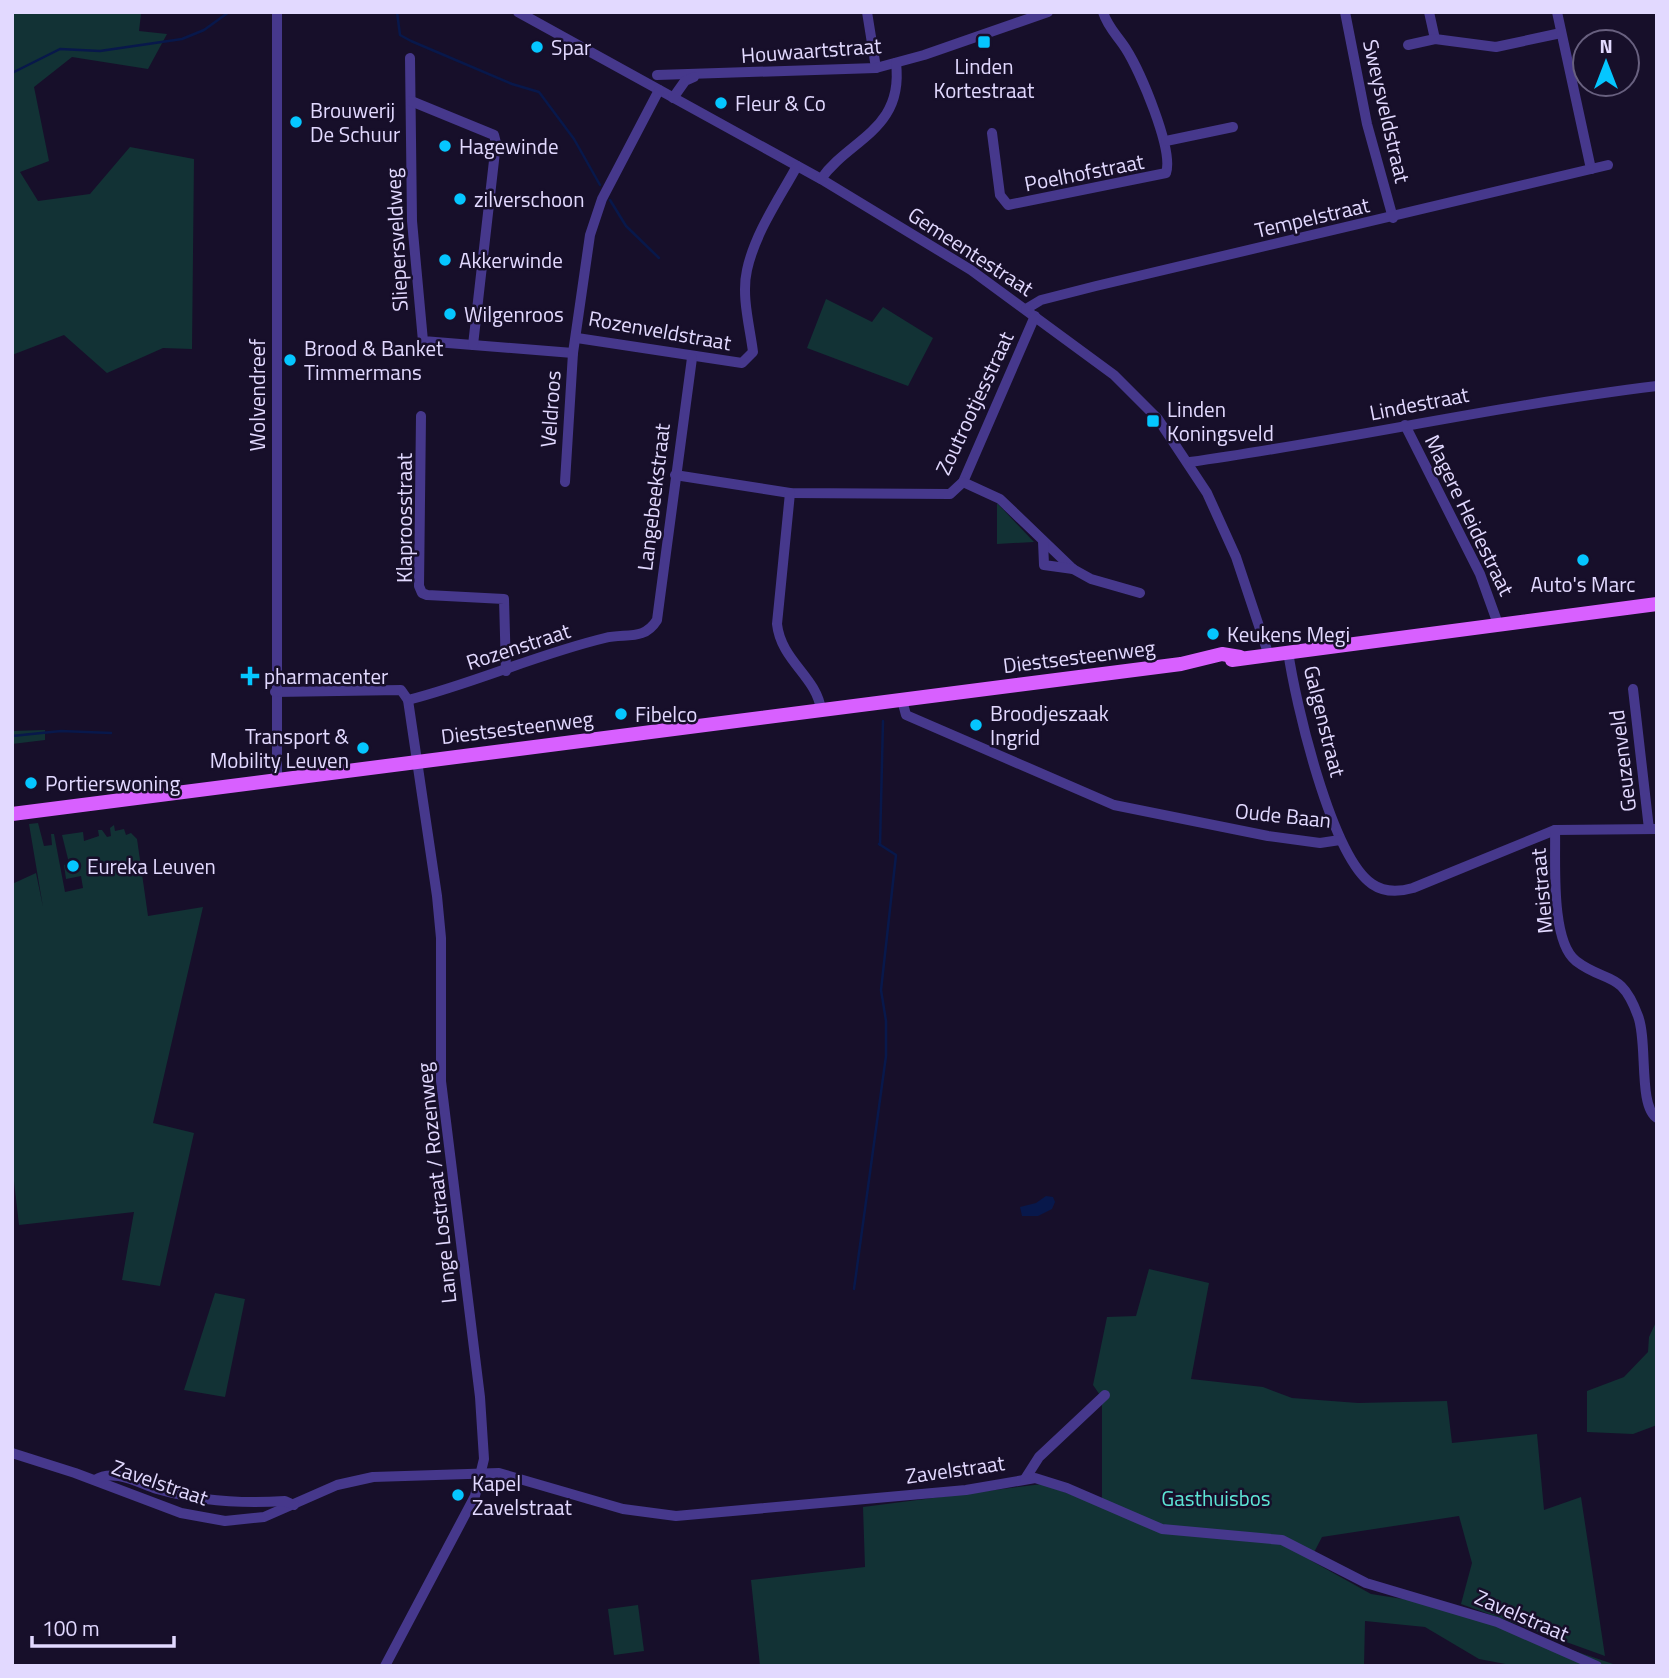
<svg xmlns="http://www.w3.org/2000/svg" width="1669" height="1678" viewBox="0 0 1669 1678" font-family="'Titillium Web',sans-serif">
  <rect width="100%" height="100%" fill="#170f2a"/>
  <g fill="#123235">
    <path d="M12 12 141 14 139 31 167 34 148 69 72 57 34 87 49 161 20 172 38 201 90 194 130 147 194 159 192 349 163 348 107 373 64 335 12 355Z"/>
    <path d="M826 299 872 322 883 307 933 338 908 386 807 348Z"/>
    <path d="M997 503 1034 542 997 544Z"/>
    <path d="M45 730V740L12 744V731Z"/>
    <path d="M38 823 44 846 52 845 51 834H54L65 892 83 888 81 876 66 879 64 865 69 863 62 835 83 832 84 841 99 836 98 830H102L107 837 111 836 110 828 114 825 115 831 124 829 126 835 131 833 137 839 148 916 203 907 153 1123 194 1133 160 1286 122 1280 134 1212 19 1225 12 1164V884L36 873 43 907 29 824Z"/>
    <path d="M1149 1269 1209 1283 1191 1379 1263 1387 1292 1398 1358 1403 1447 1401 1452 1443 1537 1434 1544 1510 1581 1497 1605 1656 1461 1604 1472 1563 1459 1516 1322 1537 1310 1560 1371 1594 1435 1604 1619 1666H1516L1479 1659 1425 1627 1365 1621 1364 1666H760L751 1580 865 1567 863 1507 1042 1484 1102 1506V1398L1093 1385 1107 1317 1136 1316Z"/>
    <path d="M215 1293 245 1299 225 1397 184 1390Z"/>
    <path d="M1657 1320V1425L1633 1434 1587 1432V1391L1624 1377 1648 1352 1649 1337Z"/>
    <path d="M638 1605 644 1651 614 1655 608 1609Z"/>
  </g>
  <path fill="#08184b" d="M1046 1196 1053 1197 1055 1202 1052 1209 1038 1216H1022L1020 1207 1036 1203Z"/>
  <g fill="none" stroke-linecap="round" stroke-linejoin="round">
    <g stroke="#08184b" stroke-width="2.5">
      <path d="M397 12 400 35 411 41 512 84 539 92 574 139 600 185"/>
      <path d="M12 73 60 49 100 51 182 39 204 30 229 12"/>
      <path d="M610 200 626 226 659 258"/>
      <path d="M12 736 61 731 111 733"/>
      <path d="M880 845 883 721"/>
      <path d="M854 1289 886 1056V1021L881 990 896 855 879 844"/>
    </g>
    <g stroke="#46388c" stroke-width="10">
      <path d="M277 12V779"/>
      <path d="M518 12 821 179 971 270 1114 375 1158 419 1207 493 1236 557 1268 653"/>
      <path d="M867 12 876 68"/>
      <path d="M1345 12 1367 124 1393 218"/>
      <path d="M1429 12 1435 39 1496 47 1561 33"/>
      <path d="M1557 12 1591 169"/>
      <path d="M1408 45 1435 39"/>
      <path d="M410 58 412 221 423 341 573 353"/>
      <path d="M657 75 876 68 924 55 1048 12"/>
      <path d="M673 98 685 81 694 77"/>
      <path d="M411 101 494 135 496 143 473 345"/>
      <path d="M992 133 1000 195 1008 205 1166 173C1174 150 1140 71 1126 49 1118 36 1108 28 1103 12"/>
      <path d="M1166 141 1233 127"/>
      <path d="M821 179C849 139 904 130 896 63"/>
      <path d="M1026 309 1041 300 1096 286 1608 165"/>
      <path d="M577 338 742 363 753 352C750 327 741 296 747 270 755 233 779 199 797 166"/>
      <path d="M421 416 419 586 422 593 427 595 504 599 506 671"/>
      <path d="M1405 425 1480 574 1498 624"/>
      <path d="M1190 462C1346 440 1500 405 1657 386"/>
      <path d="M675 475 790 493 950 494 963 482 1035 316"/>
      <path d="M565 482 573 353 590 235 602 199 659 90"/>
      <path d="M963 482 1000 499 1073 569 1091 579 1140 593"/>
      <path d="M790 493 777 624C781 661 817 677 821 710"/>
      <path d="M1043 541 1044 565 1073 569"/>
      <path d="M1288 651C1295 701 1331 856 1372 884 1385 893 1399 892 1413 888L1555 830 1657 829"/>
      <path d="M1633 689 1649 829"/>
      <path d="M275 692 401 690 408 700C475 683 538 654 605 638 626 633 644 641 657 620L692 358"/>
      <path d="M902 700 906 715 1114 805 1268 836 1320 843 1340 840"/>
      <path d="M1555 830C1556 860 1550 941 1576 961 1606 984 1621 969 1638 1016 1648 1042 1638 1107 1657 1118"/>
      <path d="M12 1453 75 1473 181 1513 225 1521 264 1517 337 1485 373 1477 499 1473 623 1509 676 1516 966 1490 1035 1478 1067 1488 1162 1529 1282 1540 1366 1583 1497 1622 1597 1666"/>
      <path d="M1025 1479 1039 1457 1105 1395"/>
      <path d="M95 1480C114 1468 138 1483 157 1489 199 1501 242 1504 285 1501L294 1505"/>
      <path d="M385 1666 475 1496 484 1459 480 1397 441 1081V938L437 896 408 700"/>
    </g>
    <g stroke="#d860ff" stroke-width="14">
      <path d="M1232 660 1657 604"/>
      <path d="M12 814 1181 664 1222 654 1240 657"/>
    </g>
  </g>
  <g fill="#05c6ff" stroke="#170f2a" stroke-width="2.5">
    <rect x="977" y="35" width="14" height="14" rx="3.5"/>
    <circle cx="537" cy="47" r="7"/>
    <circle cx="721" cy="103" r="7"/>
    <circle cx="296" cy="122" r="7"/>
    <circle cx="445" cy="146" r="7"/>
    <circle cx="460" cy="199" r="7"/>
    <circle cx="445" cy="260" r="7"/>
    <circle cx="450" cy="314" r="7"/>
    <circle cx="290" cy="360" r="7"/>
    <rect x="1146" y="414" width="14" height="14" rx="3.5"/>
    <circle cx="1583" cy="560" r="7"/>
    <circle cx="1213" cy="634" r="7"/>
    <path d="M246.5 665.5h7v7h7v7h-7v7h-7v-7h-7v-7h7z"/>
    <circle cx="621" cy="714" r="7"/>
    <circle cx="976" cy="725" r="7"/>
    <circle cx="363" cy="748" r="7"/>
    <circle cx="31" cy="783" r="7"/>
    <circle cx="73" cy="866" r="7"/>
    <circle cx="458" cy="1495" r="7"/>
  </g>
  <g text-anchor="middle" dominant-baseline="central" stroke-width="5" stroke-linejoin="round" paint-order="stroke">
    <g font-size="21" fill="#e2d9ff" stroke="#170f2a" text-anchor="start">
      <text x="551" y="47">Spar</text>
      <text x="984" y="66" text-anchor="middle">Linden<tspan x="984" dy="24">Kortestraat</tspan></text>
      <text x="735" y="103">Fleur &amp; Co</text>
      <text x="310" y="110">Brouwerij<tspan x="310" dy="24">De Schuur</tspan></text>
      <text x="459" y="146">Hagewinde</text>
      <text x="474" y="199">zilverschoon</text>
      <text x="459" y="260">Akkerwinde</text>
      <text x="464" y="314">Wilgenroos</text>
      <text x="304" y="348">Brood &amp; Banket<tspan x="304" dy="24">Timmermans</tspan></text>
      <text x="1167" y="409">Linden<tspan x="1167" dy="24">Koningsveld</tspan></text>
      <text x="1583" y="584" text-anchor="middle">Auto's Marc</text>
      <text x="1227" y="634">Keukens Megi</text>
      <text x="264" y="676">pharmacenter</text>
      <text x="990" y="713">Broodjeszaak<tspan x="990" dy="24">Ingrid</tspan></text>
      <text x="635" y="714">Fibelco</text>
      <text x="349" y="736" text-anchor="end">Transport &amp;<tspan x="349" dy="24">Mobility Leuven</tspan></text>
      <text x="45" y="783">Portierswoning</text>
      <text x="87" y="866">Eureka Leuven</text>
      <text x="472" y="1483">Kapel<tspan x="472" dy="24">Zavelstraat</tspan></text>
    </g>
    <g font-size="21" fill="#e2d9ff" stroke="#170f2a">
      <text transform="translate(811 50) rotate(-4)">Houwaartstraat</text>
      <text transform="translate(1387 111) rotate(77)">Sweysveldstraat</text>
      <text transform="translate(1084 172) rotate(-11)">Poelhofstraat</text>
      <text transform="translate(1312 217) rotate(-13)">Tempelstraat</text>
      <text transform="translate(396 240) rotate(-93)">Sliepersveldweg</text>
      <text transform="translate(971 251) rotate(33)">Gemeentestraat</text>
      <text transform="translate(660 330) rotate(10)">Rozenveldstraat</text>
      <text transform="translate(257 395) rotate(-90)">Wolvendreef</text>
      <text transform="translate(974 403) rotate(-65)">Zoutrootjesstraat</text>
      <text transform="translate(1419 403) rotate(-11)">Lindestraat</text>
      <text transform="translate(550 409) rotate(-86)">Veldroos</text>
      <text transform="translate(653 497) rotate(-83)">Langebeekstraat</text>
      <text transform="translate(1470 515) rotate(64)">Magere Heidestraat</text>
      <text transform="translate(404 518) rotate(-90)">Klaproosstraat</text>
      <text transform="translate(518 646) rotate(-18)">Rozenstraat</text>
      <text transform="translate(1079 656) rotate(-7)">Diestsesteenweg</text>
      <text transform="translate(1325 721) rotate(76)">Galgenstraat</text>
      <text transform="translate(517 727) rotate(-7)">Diestsesteenweg</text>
      <text transform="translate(1622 761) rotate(-97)">Geuzenveld</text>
      <text transform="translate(1283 815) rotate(6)">Oude Baan</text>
      <text transform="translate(1541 891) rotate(-95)">Meistraat</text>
      <text transform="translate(436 1183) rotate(-96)">Lange Lostraat / Rozenweg</text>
      <text transform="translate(955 1469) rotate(-8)">Zavelstraat</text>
      <text transform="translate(160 1482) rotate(19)">Zavelstraat</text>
      <text transform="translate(1522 1615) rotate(23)">Zavelstraat</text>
    </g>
    <g font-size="21" fill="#5de6d6" stroke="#170f2a">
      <text x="1216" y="1498">Gasthuisbos</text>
    </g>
  </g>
  <rect width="1669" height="1678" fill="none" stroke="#e2d9ff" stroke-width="28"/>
  <g transform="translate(1606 63)"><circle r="33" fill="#170f2a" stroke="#68607f" stroke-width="2"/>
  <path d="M0-5L12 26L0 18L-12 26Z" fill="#05c6ff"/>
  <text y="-10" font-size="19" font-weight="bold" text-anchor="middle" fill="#e2d9ff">N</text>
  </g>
  <path d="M32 1636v10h142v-10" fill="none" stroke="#e2d9ff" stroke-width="3.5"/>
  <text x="42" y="1636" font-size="21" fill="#e2d9ff" stroke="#170f2a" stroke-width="5" paint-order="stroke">100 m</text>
</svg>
